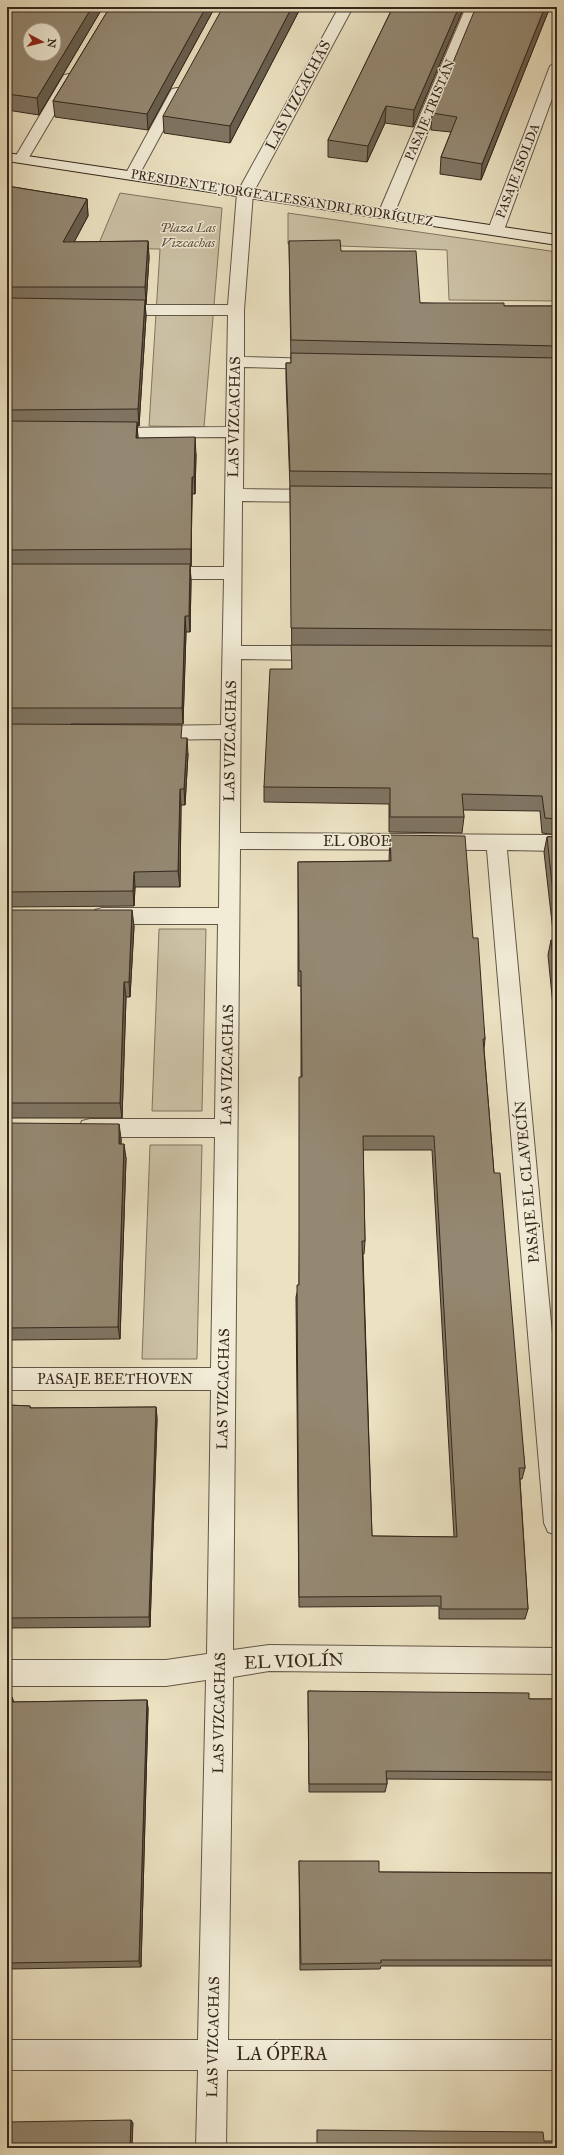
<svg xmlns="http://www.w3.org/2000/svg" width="564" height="2155" viewBox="0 0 564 2155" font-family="'IM FELL Great Primer',serif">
  <rect width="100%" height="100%" fill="#ebe2c2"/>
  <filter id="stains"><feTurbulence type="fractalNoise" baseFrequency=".005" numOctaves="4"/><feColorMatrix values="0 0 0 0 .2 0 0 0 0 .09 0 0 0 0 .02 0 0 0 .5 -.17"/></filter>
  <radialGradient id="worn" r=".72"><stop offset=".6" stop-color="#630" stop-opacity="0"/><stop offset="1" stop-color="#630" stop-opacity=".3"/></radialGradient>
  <g fill="#ccc2a6" stroke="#807461">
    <path d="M120 193 222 208 204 427 149 426 160 249 97 248Z"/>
    <path d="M288 213 557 252V301L449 300 447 250 288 244Z"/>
    <path d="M159 929H206L202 1111H152Z"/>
    <path d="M150 1145H202L197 1359H142Z"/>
  </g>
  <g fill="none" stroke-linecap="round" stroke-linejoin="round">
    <g stroke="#625646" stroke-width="2">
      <g id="street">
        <path d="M339 7H353L253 193 244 310V357L317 359 323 360 325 364 323 368 317 369 244 367 243 489 320 490 326 492 329 496 326 500 320 502 242 501 241 646H322L329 648 331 653 329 658 322 660 241 659 240 833 557 835V851L507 850 557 1387V1535L548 1532 544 1523 487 850 240 849 233 1650 269 1645 557 1648V1674L269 1671 233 1677 228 2040H557V2070H227L226 2148H196L198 2070H7V2040H198L206 1680 166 1686H7V1660H166L207 1654 211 1390H7V1368H211L215 1137H90L82 1135 79 1128 82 1121 90 1119H215L218 924H102L95 922 92 916 95 910 102 908H219L221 739 152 740 145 738 142 733 145 728 152 726 221 725 224 579H161L155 577 152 573 155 569 161 567H224L226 437 108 438 102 437 100 433 102 429 108 428 226 427 228 315H115L109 313 107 310 109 307 115 305H228L237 193Z"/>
        <path d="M466 7H480L394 214 391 217H381L378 214Z"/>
        <path d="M557 62V85L504 230 501 233H491L488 230 550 66Z"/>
        <path d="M69 74 74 75 76 78 28 159 26 162H16L14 159 62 78 64 75Z"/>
        <path d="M177 88 182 89 184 92 139 175 137 178H127L125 175 170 92 172 89Z"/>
      </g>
    </g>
    <g stroke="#35271c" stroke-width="2">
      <path id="secondary" d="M7 153 557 235V245L7 161Z"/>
    </g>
    <use href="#street" fill="#f2ecd7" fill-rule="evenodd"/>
    <use href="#secondary" fill="#f2ecd7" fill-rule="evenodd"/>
  </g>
  <g fill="#7f7562" stroke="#35271c" fill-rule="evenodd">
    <path d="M7 7H103L39 115 7 110Z"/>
    <path d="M110 7H215L148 130 55 117 53 101Z"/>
    <path d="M301 7 230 143 164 133 163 116Z"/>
    <path d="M393 7H464L413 127 385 123 367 162 328 157V140Z"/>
    <path d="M550 7 481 180 440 174 441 157 451 132 431 130 432 113Z"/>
    <path d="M7 186 87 199 88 216 74 242 148 241 149 258 146 304H145L146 316 139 426H137L138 438 196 454 195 494H192L191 566H190L191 581 190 632H186L183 724H71L182 738 188 754 185 805H181L180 887H135L134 906 7 907Z"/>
    <path d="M289 241 341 251 420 303H424L504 306H557V835L542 833 540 811 463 810 464 817 462 833 389 832V804L264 802V787L292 669 290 488 286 379V363H291Z"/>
    <path d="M390 835 473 938 485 1039 484 1049 494 1173 525 1468 522 1479H520L528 1609 525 1619H439V1606L299 1607 296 1297 299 1285 301 1077V986H298V862L389 861ZM363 1150H432L454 1537 372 1536 363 1254H364L365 1241Z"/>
    <path d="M557 836V1046L548 955 551 940H554L544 852 547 837Z"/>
    <path d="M7 910 134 926 130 997H126L122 1118H7Z"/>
    <path d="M7 1123 121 1138V1144L126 1158 120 1339 7 1340Z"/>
    <path d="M7 1405 30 1406 31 1408 156 1407 157 1419 150 1627 7 1628Z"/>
    <path d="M308 1691 529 1699H557V1780L387 1779V1784L385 1792H309Z"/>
    <path d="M7 1697H12L14 1702 147 1700 148 1709 141 1967 7 1969Z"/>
    <path d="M299 1861 379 1872 557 1873V1966H381L380 1969 300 1970Z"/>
  </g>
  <g fill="#685f50" stroke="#35271c">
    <path d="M92 7H103L39 115 37 98Z"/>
    <path d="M206 7H215L148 130 147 114Z"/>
    <path d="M292 7H301L230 143V126Z"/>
    <path d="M459 7H464L413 127 414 110Z"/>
    <path d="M545 7H550L481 180 482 164Z"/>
    <path d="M386 106 385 123 367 162 368 146Z"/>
    <path d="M87 199 88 216 65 259 63 242Z"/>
    <path d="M148 241 149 258 146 304 145 287Z"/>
    <path d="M145 300 146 316 139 426 138 409Z"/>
    <path d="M137 422 138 439 136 438Z"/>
    <path d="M195 437 196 454 195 494 194 477Z"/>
    <path d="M192 477V494L191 566V549Z"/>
    <path d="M190 564 191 581 190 632 189 616Z"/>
    <path d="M185 616 186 632 183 724 182 708Z"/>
    <path d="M187 738 188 754 185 805 184 789Z"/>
    <path d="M180 789 181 805 180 887 178 871Z"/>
    <path d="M134 872 135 887 134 906 133 891Z"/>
    <path d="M132 910 134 926 130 997 129 982Z"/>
    <path d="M124 982 126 997 122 1118 120 1103Z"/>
    <path d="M119 1124 121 1138V1158L119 1144Z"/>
    <path d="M124 1144 126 1158 120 1339 118 1327Z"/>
    <path d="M156 1407 157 1419 150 1627 149 1617Z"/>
    <path d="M147 1700 148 1709 141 1967 139 1961Z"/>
    <path d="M131 2120 133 2123 132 2148H130Z"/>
  </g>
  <g fill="#948872" stroke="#35271c" fill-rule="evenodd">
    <path d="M7 7H92L37 98 7 94ZM30 30H54V54H30Z"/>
    <path d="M110 7H206L147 114 53 101Z"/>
    <path d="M223 7H292L230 126 163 116Z"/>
    <path d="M393 7H459L414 110 386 106 368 146 328 140Z"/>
    <path d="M476 7H545L482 164 441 157 457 117 432 113Z"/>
    <path d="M7 186 87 199 63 242 148 241 145 287H7Z"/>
    <path d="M340 240 341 251H416L420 303H504V306H557V346L291 340 289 241Z"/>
    <path d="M7 298 145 300 138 409 7 410Z"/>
    <path d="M291 353 557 358V474L290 471 286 363H291Z"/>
    <path d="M7 421 137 422 136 438 195 437 194 477H192L191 549 7 550Z"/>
    <path d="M290 486 557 488V630L291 628Z"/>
    <path d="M7 564H190L189 616H185L182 708H7Z"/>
    <path d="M291 645 557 646V819L545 818 542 796 462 794 464 817H390V788L264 787 270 669H292Z"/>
    <path d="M7 724 182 725 181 738H187L184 789H180L178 871 134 872 133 891 7 892Z"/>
    <path d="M390 835 465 836 473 938H478L485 1039H483L494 1173H500L525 1468H519L528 1609H441V1596L299 1597 297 1285H299V1077H302L301 971H299L298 862 391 861ZM363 1136H434L457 1537 372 1536 362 1241H365Z"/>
    <path d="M557 836V930L547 837Z"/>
    <path d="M7 910H132L129 982H124L120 1103H7Z"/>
    <path d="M551 940H557V1000Z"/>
    <path d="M7 1123 119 1124V1144H124L118 1327 7 1328Z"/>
    <path d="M7 1405 30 1406V1408L156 1407 149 1617 7 1618Z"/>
    <path d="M308 1691 529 1693V1699H557V1772L386 1771 387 1784H309Z"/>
    <path d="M7 1697H12V1702L147 1700 139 1961 7 1963Z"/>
    <path d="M299 1861H379V1872L557 1873V1960H381V1963L301 1964Z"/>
    <path d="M131 2120 130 2148H7V2122Z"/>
    <path d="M317 2130 543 2132 544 2141H557V2148H317Z"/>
  </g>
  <g text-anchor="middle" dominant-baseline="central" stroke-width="3" stroke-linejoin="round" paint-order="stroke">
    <g font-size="13" fill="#35271c" stroke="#f2ecd7">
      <text transform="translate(430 110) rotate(-67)">PASAJE TRISTÁN</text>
      <text transform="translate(518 171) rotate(-69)">PASAJE ISOLDA</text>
      <text transform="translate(282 198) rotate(9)">PRESIDENTE JORGE ALESSANDRI RODRÍGUEZ</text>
    </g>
    <g font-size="13" font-style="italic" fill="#5b4e3e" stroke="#f2ecd7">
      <text x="188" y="228">Plaza Las<tspan x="188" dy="15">Vizcachas</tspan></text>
    </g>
    <g font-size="15" fill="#35271c" stroke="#f2ecd7">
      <text transform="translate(298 95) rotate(-62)">LAS VIZCACHAS</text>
      <text transform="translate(234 417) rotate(-89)">LAS VIZCACHAS</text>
      <text transform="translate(230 741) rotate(-89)">LAS VIZCACHAS</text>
      <text x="357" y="841">EL OBOE</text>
      <text transform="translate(227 1065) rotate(-89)">LAS VIZCACHAS</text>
      <text transform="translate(527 1182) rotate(-95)">PASAJE EL CLAVECÍN</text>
      <text x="115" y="1379">PASAJE BEETHOVEN</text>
      <text transform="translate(223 1389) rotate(-89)">LAS VIZCACHAS</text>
      <text transform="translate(219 1713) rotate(-89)">LAS VIZCACHAS</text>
      <text transform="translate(213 2037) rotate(-89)">LAS VIZCACHAS</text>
    </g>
    <g font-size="18" fill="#35271c" stroke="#f2ecd7">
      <text transform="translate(294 1661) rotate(-2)">EL VIOLÍN</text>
      <text x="282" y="2054">LA ÓPERA</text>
    </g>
  </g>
  <rect width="564" height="2155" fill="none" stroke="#ebe2c2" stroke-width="24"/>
  <rect x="8" y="8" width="548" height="2139" fill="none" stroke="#35271c" stroke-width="2"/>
  <rect x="12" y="12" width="540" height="2131" fill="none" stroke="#35271c"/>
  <g transform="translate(42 42) rotate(97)"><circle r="19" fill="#f2ecd7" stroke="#a69d8c"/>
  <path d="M0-3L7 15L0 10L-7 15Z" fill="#8f2418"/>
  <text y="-6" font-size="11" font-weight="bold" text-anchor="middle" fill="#35271c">N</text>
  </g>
  <rect width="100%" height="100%" filter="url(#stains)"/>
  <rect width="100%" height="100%" fill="url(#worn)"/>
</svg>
